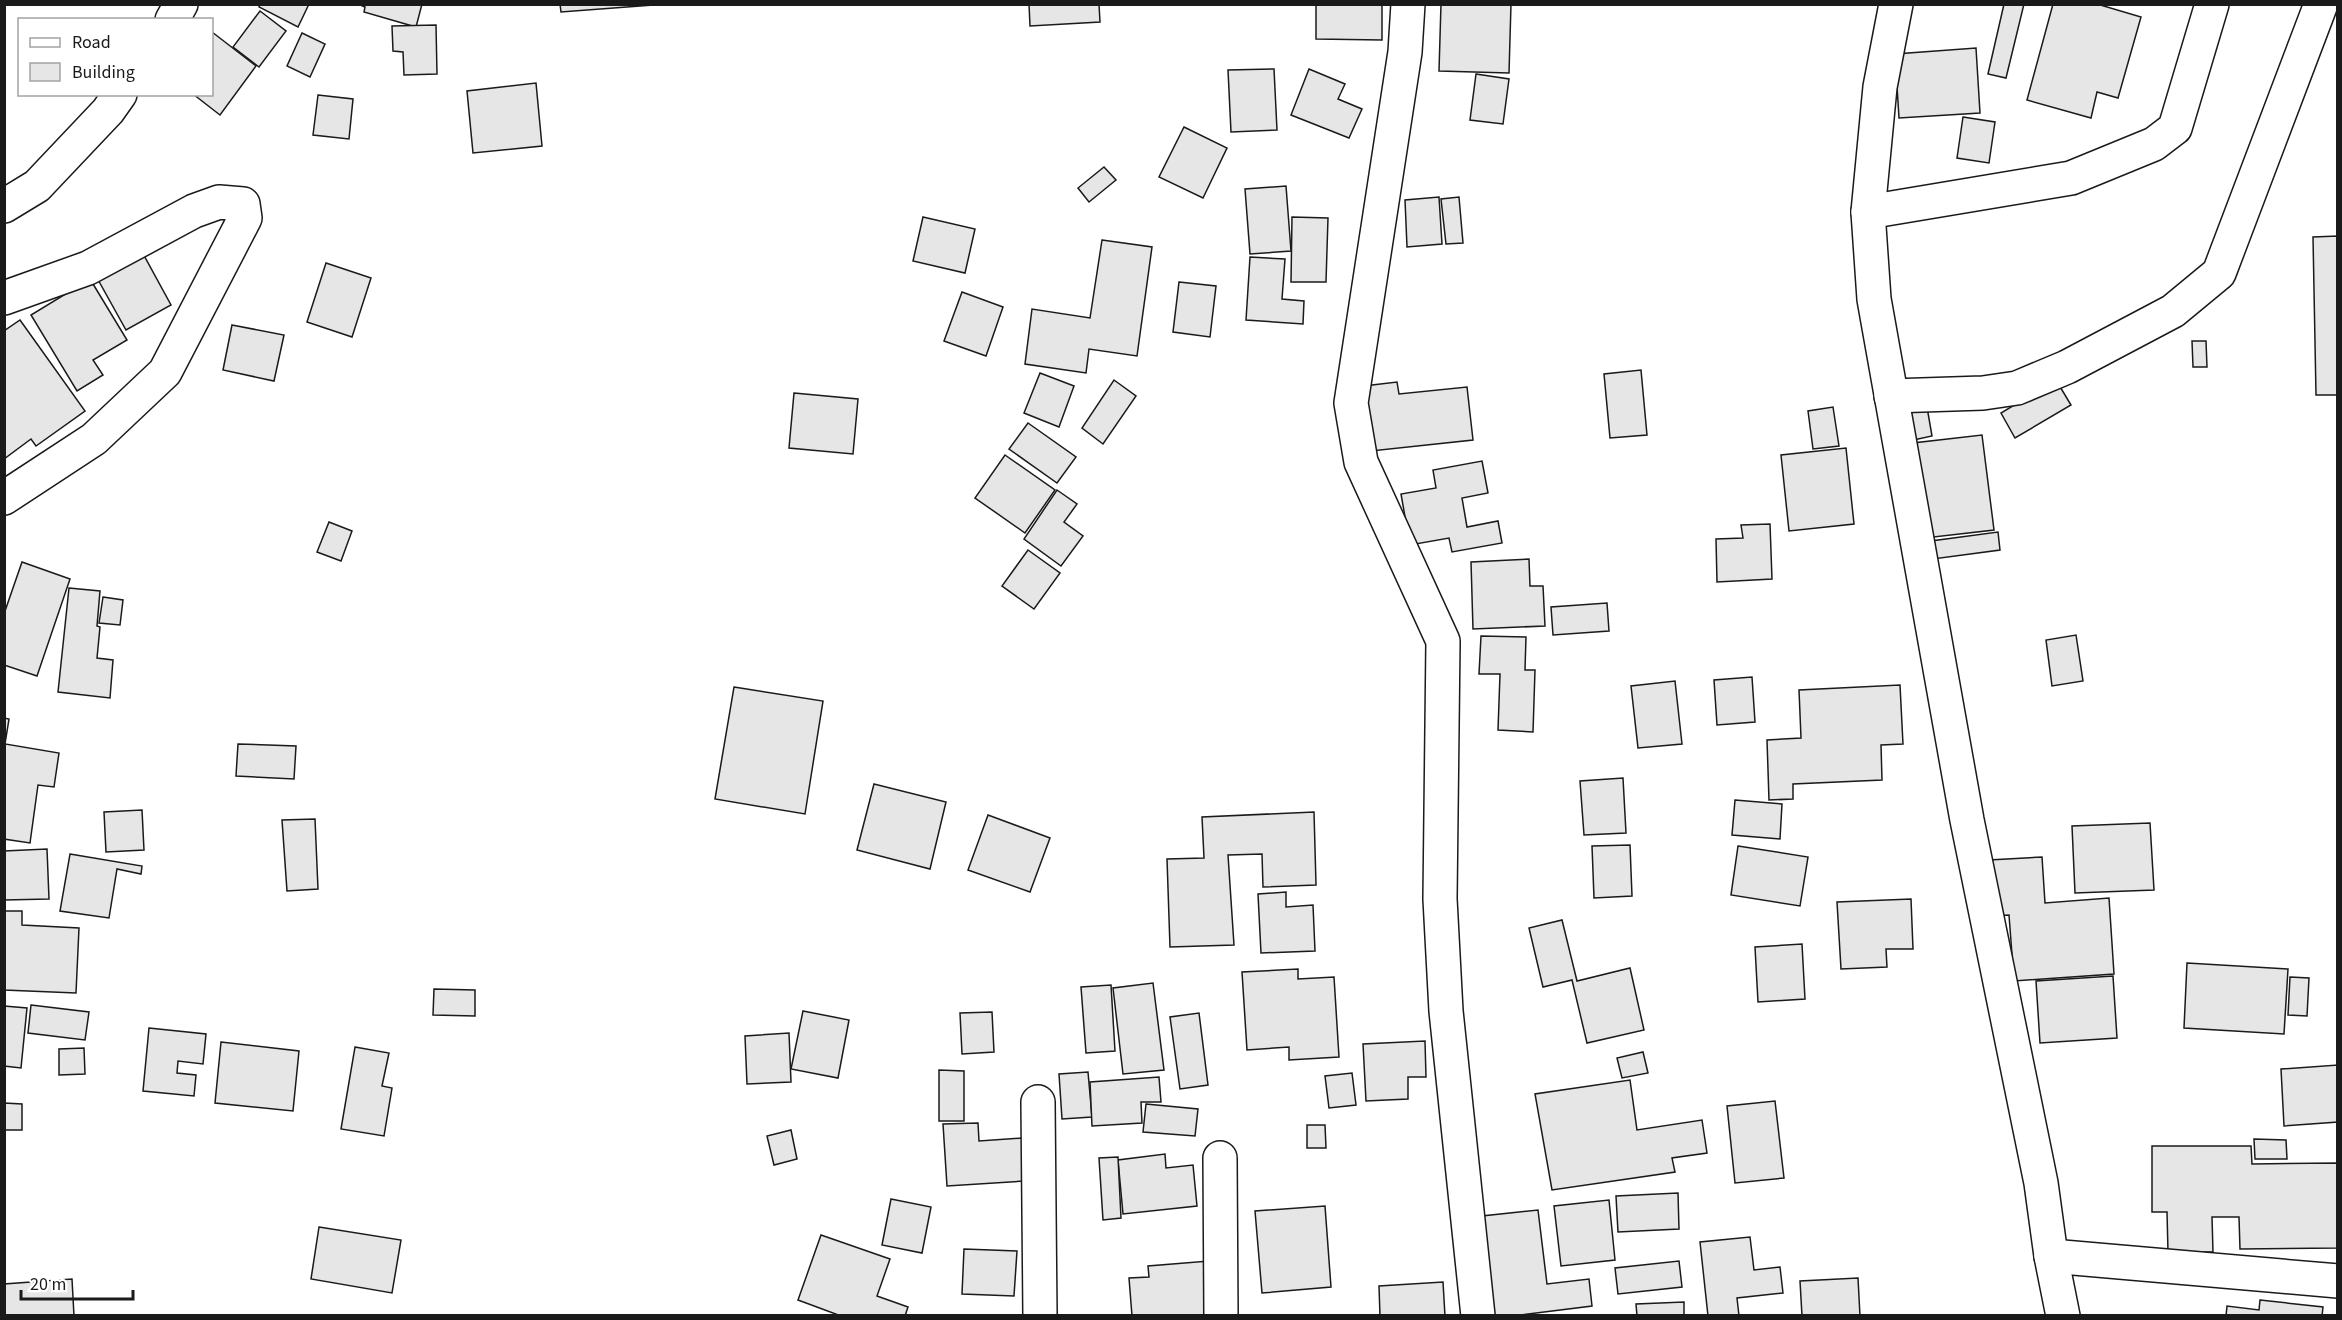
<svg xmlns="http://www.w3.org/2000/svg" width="2342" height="1320" viewBox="0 0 2342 1320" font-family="'Source Sans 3',sans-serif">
  <rect width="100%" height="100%" fill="#fff"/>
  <g fill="#e6e6e6" stroke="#1a1a1a" stroke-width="1.5">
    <path d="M260 4H309L298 27 259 7Z"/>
    <path d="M358 4H422L416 27 364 12 365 7Z"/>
    <path d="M560 4H653V5L561 12Z"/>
    <path d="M1029 4H1099L1100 22 1030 26Z"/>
    <path d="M1316 4H1382V40L1316 39Z"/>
    <path d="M1441 4H1511L1509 73 1439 71Z"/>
    <path d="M2004 4H2024L2006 78 1988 74Z"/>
    <path d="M2053 4H2097L2141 17 2118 98 2097 92 2091 118 2027 100Z"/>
    <path d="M260 11 286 31 259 67 233 47Z"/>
    <path d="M436 25 437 74 404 75 403 52 393 51 392 26Z"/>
    <path d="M212 32 256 66 220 115 193 94H212Z"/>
    <path d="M302 33 325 44 310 77 287 66Z"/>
    <path d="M1976 48 1980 113 1899 118 1895 54Z"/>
    <path d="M1274 69 1277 130 1231 132 1228 70Z"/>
    <path d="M1309 69 1345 84 1338 99 1362 109 1349 138 1291 115Z"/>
    <path d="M1476 74 1509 79 1503 124 1470 120Z"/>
    <path d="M536 83 542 146 473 153 467 91Z"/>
    <path d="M318 95 353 99 349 139 313 135Z"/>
    <path d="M1963 117 1995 122 1989 163 1957 158Z"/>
    <path d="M1184 127 1227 148 1203 198 1159 177Z"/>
    <path d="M1104 167 1116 180 1089 202 1078 188Z"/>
    <path d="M1286 186 1291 251 1250 254 1245 189Z"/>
    <path d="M1439 197 1442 244 1407 247 1405 200Z"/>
    <path d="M1459 197 1463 243 1446 244 1441 199Z"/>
    <path d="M923 217 975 229 965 273 913 261Z"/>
    <path d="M1292 217 1328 218 1326 282H1291Z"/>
    <path d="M2338 236V395H2316L2313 237Z"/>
    <path d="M1102 240 1152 247 1137 356 1089 349 1086 373 1025 364 1032 309 1090 318Z"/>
    <path d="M141 250 171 305 126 330 96 276Z"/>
    <path d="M1250 257 1285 259 1282 299 1304 301 1303 324 1246 320Z"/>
    <path d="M326 263 371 278 352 337 307 322Z"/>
    <path d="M90 279 127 340 93 360 103 375 77 391 31 315Z"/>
    <path d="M1179 282 1216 286 1210 337 1173 332Z"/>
    <path d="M962 292 1003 307 986 356 944 341Z"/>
    <path d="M20 320 85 411 36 446 31 439 4 459V331Z"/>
    <path d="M232 325 284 335 274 381 223 370Z"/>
    <path d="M2192 341H2206L2207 367H2193Z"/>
    <path d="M1641 370 1647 435 1610 438 1604 374Z"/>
    <path d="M1040 373 1074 386 1059 427 1024 413Z"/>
    <path d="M1114 380 1136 396 1103 444 1082 428Z"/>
    <path d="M2056 380 2071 405 2015 438 2001 413Z"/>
    <path d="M1397 382 1399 394 1467 387 1473 440 1371 451 1364 386Z"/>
    <path d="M794 393 858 399 853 454 789 448Z"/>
    <path d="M1833 407 1839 446 1813 449 1808 411Z"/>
    <path d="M1927 407 1932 436 1904 442 1898 413Z"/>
    <path d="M1028 423 1076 457 1057 483 1009 449Z"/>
    <path d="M1982 435 1994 530 1925 538 1913 443Z"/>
    <path d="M1846 448 1854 524 1789 531 1781 455Z"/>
    <path d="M1005 455 1055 490 1025 533 975 498Z"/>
    <path d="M1482 461 1488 493 1462 498 1467 527 1498 521 1502 543 1452 552 1449 538 1410 545 1401 494 1436 488 1433 470Z"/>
    <path d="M1057 490 1077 504 1064 522 1083 536 1061 566 1024 539Z"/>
    <path d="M329 522 352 531 341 561 317 552Z"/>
    <path d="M1770 524 1772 579 1717 582 1716 539 1743 538 1741 525Z"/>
    <path d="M1998 532 2000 550 1933 559 1931 541Z"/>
    <path d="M1028 550 1060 573 1034 609 1002 586Z"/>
    <path d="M1529 559 1530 586H1543L1545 626 1473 629 1471 562Z"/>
    <path d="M22 562 70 579 37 676 4 665V614Z"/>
    <path d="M69 588 100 591 97 626 100 627 97 658 113 660 110 698 58 692Z"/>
    <path d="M103 597 123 600 120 625 99 623Z"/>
    <path d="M1607 603 1609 631 1553 635 1551 607Z"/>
    <path d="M2076 635 2083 681 2052 686 2046 640Z"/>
    <path d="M1481 636 1526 637 1525 670H1535L1533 732 1498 730 1500 674H1479Z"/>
    <path d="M1752 677 1755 722 1717 725 1714 680Z"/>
    <path d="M1675 681 1682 744 1638 748 1631 686Z"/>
    <path d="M1900 685 1903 744 1881 745 1882 780 1793 784V799L1769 800 1767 740 1801 738 1799 690Z"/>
    <path d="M734 687 823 701 805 814 715 799Z"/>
    <path d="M4 718 9 719 5 744 59 753 54 787 38 785 30 843 4 839Z"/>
    <path d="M238 744 296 746 294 779 236 776Z"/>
    <path d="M1623 778 1626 833 1584 835 1580 781Z"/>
    <path d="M874 784 946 802 930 869 857 850Z"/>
    <path d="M1735 800 1782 804 1780 839 1732 835Z"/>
    <path d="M142 810 144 850 106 852 104 812Z"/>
    <path d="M1314 812 1316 885 1263 887 1262 854 1228 855 1234 945 1170 947 1167 859 1204 858 1202 817Z"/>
    <path d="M988 815 1050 838 1030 892 968 870Z"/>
    <path d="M315 819 318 889 287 891 282 820Z"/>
    <path d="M2150 823 2154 890 2075 893 2072 826Z"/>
    <path d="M1630 845 1632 896 1594 898 1592 846Z"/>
    <path d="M1738 846 1808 857 1800 906 1731 895Z"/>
    <path d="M47 849 49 899 4 900V851Z"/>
    <path d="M70 854 142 866 141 874 117 869 109 918 60 911Z"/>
    <path d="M2042 857 2045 903 2109 898 2114 974 2014 981 2009 915 1993 916 1989 860Z"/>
    <path d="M1286 892V907L1313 905 1315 951 1261 953 1258 894Z"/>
    <path d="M1911 899 1913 949H1886L1887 967 1841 969 1837 902Z"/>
    <path d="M4 911H22V925L79 928 76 993 4 990Z"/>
    <path d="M1562 920 1577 981 1630 968 1644 1030 1587 1043 1572 980 1543 987 1529 928Z"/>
    <path d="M1802 944 1805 999 1758 1002 1755 947Z"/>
    <path d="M2187 963 2288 969 2284 1034 2184 1028Z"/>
    <path d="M1298 969V979L1334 977 1339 1057 1289 1060V1047L1247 1050 1242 972Z"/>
    <path d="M2113 976 2117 1038 2040 1043 2036 981Z"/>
    <path d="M2290 977 2309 978 2307 1016 2288 1015Z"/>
    <path d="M1153 983 1164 1070 1123 1074 1113 988Z"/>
    <path d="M1111 985 1115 1051 1086 1053 1081 987Z"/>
    <path d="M434 989 475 990V1016L433 1015Z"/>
    <path d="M31 1005 89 1012 85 1040 28 1033Z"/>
    <path d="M4 1006 27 1008 21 1068 4 1066Z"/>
    <path d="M803 1011 849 1020 838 1078 791 1069Z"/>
    <path d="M992 1012 994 1052 962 1054 960 1013Z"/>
    <path d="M1199 1013 1208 1085 1180 1089 1170 1017Z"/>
    <path d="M149 1028 206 1034 203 1064 178 1061 177 1073 196 1075 194 1096 143 1091Z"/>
    <path d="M789 1033 791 1082 747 1084 745 1036Z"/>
    <path d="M1425 1041 1426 1077H1408V1099L1366 1101 1363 1044Z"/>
    <path d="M221 1042 299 1051 293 1111 215 1103Z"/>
    <path d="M355 1047 389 1053 382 1086 392 1088 384 1136 341 1129Z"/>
    <path d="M84 1048 85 1074 59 1075V1049Z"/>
    <path d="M1643 1052 1648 1073 1622 1078 1617 1058Z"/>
    <path d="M2338 1065V1122L2284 1126 2281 1069Z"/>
    <path d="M939 1070 964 1071V1121H939Z"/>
    <path d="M1088 1072 1092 1117 1062 1119 1059 1074Z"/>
    <path d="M1352 1073 1356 1105 1329 1108 1325 1076Z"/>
    <path d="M1159 1077 1161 1102H1141L1142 1123 1092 1126 1090 1082Z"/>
    <path d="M1630 1080 1637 1130 1702 1120 1707 1153 1672 1158 1675 1172 1552 1190 1535 1094Z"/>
    <path d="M1775 1101 1784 1178 1735 1183 1727 1106Z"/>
    <path d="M4 1103 22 1104V1130H4Z"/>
    <path d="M1146 1104 1198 1109 1195 1136 1143 1132Z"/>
    <path d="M978 1123 979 1141 1022 1138 1024 1181 947 1186 943 1124Z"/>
    <path d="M1307 1125H1325L1326 1148H1307Z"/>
    <path d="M791 1130 797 1159 774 1165 767 1136Z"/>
    <path d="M2254 1139 2286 1140 2287 1159H2255Z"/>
    <path d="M2152 1146H2251L2252 1164 2338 1163V1248L2240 1249 2239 1217H2212L2213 1252H2168L2167 1212H2152Z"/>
    <path d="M1165 1154 1166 1168 1193 1165 1197 1206 1123 1214 1118 1160Z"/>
    <path d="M1118 1157 1121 1218 1103 1220 1099 1158Z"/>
    <path d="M1678 1193 1679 1229 1618 1232 1616 1196Z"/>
    <path d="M891 1199 931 1207 922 1253 882 1245Z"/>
    <path d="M1609 1200 1615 1260 1561 1266 1554 1206Z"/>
    <path d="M1325 1206 1331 1287 1262 1293 1255 1211Z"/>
    <path d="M1538 1210 1547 1284 1589 1279 1592 1306 1513 1316H1493L1482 1216Z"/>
    <path d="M319 1227 401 1240 392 1293 311 1279Z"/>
    <path d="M821 1235 890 1259 877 1296 908 1307 905 1316H841L798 1300Z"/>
    <path d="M1750 1237 1754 1270 1780 1267 1783 1293 1737 1298 1739 1316H1708L1700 1242Z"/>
    <path d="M964 1249 1017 1251 1014 1296 962 1294Z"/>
    <path d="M1209 1261 1213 1316H1132L1129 1278 1149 1277 1148 1266Z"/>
    <path d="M1679 1261 1682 1287 1618 1294 1615 1268Z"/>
    <path d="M1858 1278 1860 1316H1802L1800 1281Z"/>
    <path d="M72 1279 74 1316H4V1284Z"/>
    <path d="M1443 1282 1445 1316H1380L1379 1286Z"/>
    <path d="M2260 1300 2323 1307 2322 1316H2226L2227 1306 2259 1310Z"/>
    <path d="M1684 1302V1316H1637L1636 1304Z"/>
  </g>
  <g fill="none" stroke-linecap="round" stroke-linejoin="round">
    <g stroke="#1a1a1a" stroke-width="36">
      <g id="minor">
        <path d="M1408 4 1405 52 1351 403 1361 462 1443 641 1440 899 1446 1011 1478 1316"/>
        <path d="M1896 4 1880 87 1868 212 1874 299 1967 820 2041 1183 2051 1256 2063 1316"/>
        <path d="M172 20 181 4"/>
        <path d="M4 206 37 186 108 111 120 94"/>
        <path d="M1868 212 2071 178 2154 144 2175 128 2212 4"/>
        <path d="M4 298 88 268 194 211 219 202 243 204 245 218 165 372 94 439 4 498"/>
        <path d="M1891 396 1983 393 2017 388 2067 367 2173 311 2219 273 2321 4"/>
        <path d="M1038 1102 1040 1316"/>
        <path d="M1220 1158 1221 1316"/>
        <path d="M2051 1256 2338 1281"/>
      </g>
    </g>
    <use href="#minor" stroke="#fff" stroke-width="33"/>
  </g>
  <rect width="2342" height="1320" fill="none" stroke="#1a1a1a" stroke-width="12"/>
  <rect x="18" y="18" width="195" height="78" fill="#ffffff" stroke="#a3a3a3" stroke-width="1.5"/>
  <rect x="30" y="38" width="30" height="9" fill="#ffffff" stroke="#a3a3a3" stroke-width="1.5"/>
  <text x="72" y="48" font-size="18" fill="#1a1a1a">Road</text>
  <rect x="30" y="63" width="30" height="18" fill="#e6e6e6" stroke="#a3a3a3" stroke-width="1.5"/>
  <text x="72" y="78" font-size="18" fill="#1a1a1a">Building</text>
  <path d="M21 1290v9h112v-9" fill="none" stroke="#1a1a1a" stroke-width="3"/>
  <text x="30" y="1290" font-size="18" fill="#1a1a1a" stroke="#ffffff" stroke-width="4.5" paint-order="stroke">20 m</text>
</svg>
